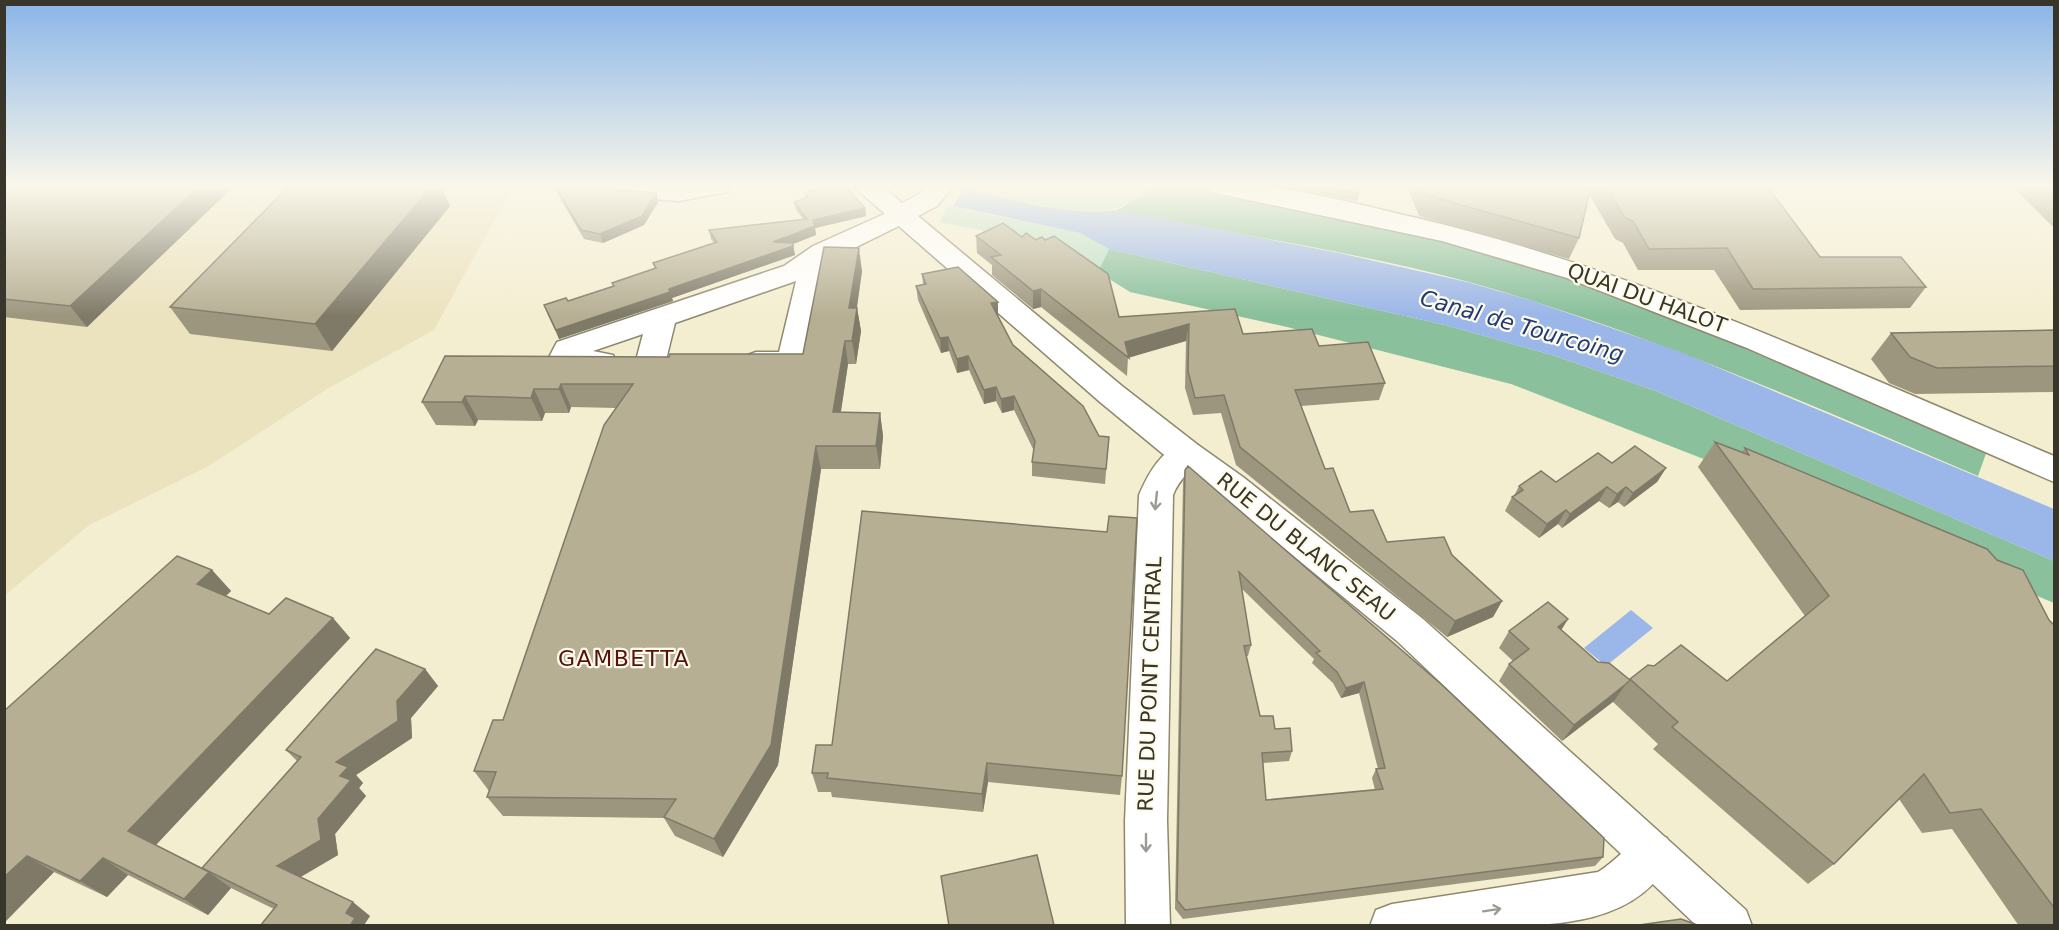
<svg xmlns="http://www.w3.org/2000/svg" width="2059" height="930" viewBox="0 0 2059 930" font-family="'DejaVu Sans',sans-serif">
  <rect width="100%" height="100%" fill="#f4eed1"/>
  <path fill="#ebe2be" d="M26 186H513L434 330 327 389 207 467 89 525 5 595V204Z"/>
  <g fill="#bee0c8">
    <path d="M960 186H1068L1081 188 1160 186C1128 204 1115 214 1076 212L958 189Z"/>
    <path d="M948 206 1080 233 1109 249 1098 272 1051 244 939 222Z"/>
  </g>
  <g fill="#8ac09c">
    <path d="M1160 186H1203L1371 220 1585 279 1989 445 1978 476C1811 405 1644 331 1469 282 1354 251 1234 235 1117 210Z"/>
    <path d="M1109 249 1445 325 1555 356 1656 391 2054 561V603L1845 514 1511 384 1287 327 1130 292 1098 272Z"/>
  </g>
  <g fill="#9bb6e8">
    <path d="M964 189C1014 199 1067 217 1117 210L1339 253 1467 282 1533 301 1678 351 2054 509V561L1656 391 1555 356 1445 325 1109 249 1080 233 953 206Z"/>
    <path d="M1631 610 1653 628 1606 666 1584 648Z"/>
  </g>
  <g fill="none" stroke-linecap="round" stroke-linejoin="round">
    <g stroke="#8e886e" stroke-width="3">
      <g id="minor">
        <path d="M578 186H731L727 192 679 201 591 194 582 192Z"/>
        <path d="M1207 186C1225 186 1244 184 1261 186 1310 191 1369 207 1417 218 1640 271 1845 368 2054 456V482L1747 348 1567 278 1442 241 1220 194 1211 192Z"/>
        <path d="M902 206 911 208 915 214 911 220 828 261 807 363 803 370C785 376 763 376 745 370L741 363 745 356 756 352H779L796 281 675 323 665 364 661 372 650 375 639 372 635 364 643 334 593 351 613 355 617 362 613 369C594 375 570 374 551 368L547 361 557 342 784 266 813 246Z"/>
        <path d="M1186 442 1198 445 1202 454C1194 469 1179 478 1173 495L1167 821 1170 926H1126L1125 821 1139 495C1149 472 1161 450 1186 442Z"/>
        <path d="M1652 832 1667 838 1673 853C1641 929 1545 926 1476 926 1440 926 1405 926 1370 926L1376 910 1392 904 1598 872C1618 860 1630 841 1652 832Z"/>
      </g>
    </g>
    <g stroke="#8e886e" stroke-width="3">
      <path id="tertiary" d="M853 186H882L902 203 919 194 926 186H953L937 206 918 216 1122 386 1198 445 1243 477 1423 619 1746 910 1752 926H1697L1397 641 1219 495 1174 463 1100 402Z"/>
    </g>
    <use href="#minor" fill="#fff" fill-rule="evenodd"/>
    <use href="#tertiary" fill="#fff" fill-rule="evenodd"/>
  </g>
  <g fill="#9d967f" fill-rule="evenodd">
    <path d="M4 186H234L87 327 4 317Z"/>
    <path d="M289 186H441L450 206 332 351 190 334 170 307Z"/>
    <path d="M553 186H582L588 187 656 193 658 202 644 225 603 243 584 239Z"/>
    <path d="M1278 186H1356L1359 194 1357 201Z"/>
    <path d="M1407 186H1767L1820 257 1926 287 1910 308 1740 310 1714 270H1638L1623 243 1615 239 1589 194 1579 238 1569 259 1419 216Z"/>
    <path d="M2012 186H2055V229Z"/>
    <path d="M805 193 865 208 866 216 815 228 816 235 793 244 795 255 672 298 673 301 559 339 547 313 568 301 613 286 612 283 655 269 653 263 714 243 711 239 709 230 803 219 796 210 794 202 806 198Z"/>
    <path d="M976 236 1119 317 1243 334 1319 346 1385 383 1379 400 1301 406 1325 469 1350 512 1387 542 1452 555 1502 601 1493 617 1447 637 1236 465 1221 413 1193 415 1185 388 1186 341 1128 357 1127 376 1041 307 1033 309 992 275V265L977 253Z"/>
    <path d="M862 271 857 308 861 331 856 364H848L841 412 880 413 883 436 880 469H821L778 765 723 857 675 836 664 818 503 816 487 797 489 791 474 771 503 720 616 408 571 407 569 413H545L542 421 478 420 475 426 436 425 422 402 669 357 803 354Z"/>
    <path d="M922 274 998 302V316L1013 345 1099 436 1109 437 1105 484 1032 476V462L1034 451 1014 410 1002 413 996 401 984 404 969 370 957 373 949 351 941 353 918 300 916 286 923 284Z"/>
    <path d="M2055 330V392L1915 394 1889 383 1871 359 1891 333Z"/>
    <path d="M1715 442 1742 452 1745 448 2049 620 2055 626V926H2019L1952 829 1922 833 1899 799 1834 864 1808 884 1653 749 1658 744 1613 702 1614 701 1562 741 1499 681 1509 664 1513 661 1499 648 1509 631 1568 619 1561 630 1598 662 1630 680 1648 665 1727 681 1805 616 1698 467Z"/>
    <path d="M1612 463 1666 468 1657 482 1624 507 1618 502 1609 508 1599 501 1562 528 1558 524 1539 538 1505 511 1512 497 1514 496 1519 486 1556 482Z"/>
    <path d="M1185 470 1603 857 1595 866 1183 919 1175 909 1183 482ZM1242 589 1314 659 1312 663 1333 683 1341 698 1359 693 1378 769H1376L1372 778 1375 790 1266 800 1263 763 1289 761 1292 751 1275 729 1260 716 1246 656H1248L1251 645Z"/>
    <path d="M212 570 231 591 226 596 269 614 333 618 350 638 156 845 202 868 297 761 286 750 425 669 438 686 411 718 412 738 356 775 363 783 359 788 366 796 335 834 338 855 301 877 370 916 364 925 274 909 229 887 231 888 208 915 128 875 107 897 54 872 4 923V711Z"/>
    <path d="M816 745 1122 776 1120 795 988 782 983 812 832 797 831 792H818L812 773Z"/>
  </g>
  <g fill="#7f7a68">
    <path d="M200 186H234L87 327 70 306Z"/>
    <path d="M432 186H441L450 206 332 351 315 324Z"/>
    <path d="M656 193 658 202 644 225 603 243 600 234Z"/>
    <path d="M865 208 866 216 815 228 816 235 775 251 773 242 813 220Z"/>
    <path d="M793 246 795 255 672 298 673 301 559 339 556 330 669 289Z"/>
    <path d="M859 248 862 271 853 332 849 308Z"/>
    <path d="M1041 289V307L1033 309V291Z"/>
    <path d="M998 302V316L991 318V303Z"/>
    <path d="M857 308 861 331 856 364 852 341Z"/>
    <path d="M1189 324 1186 341 1128 358 1125 342Z"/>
    <path d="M948 337 949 351 941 353 940 338Z"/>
    <path d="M845 341 848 364 837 436 833 412Z"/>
    <path d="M968 356 969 370 957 373V359Z"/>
    <path d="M561 384 571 407 569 413 559 389Z"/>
    <path d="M996 387V401L984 404V390Z"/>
    <path d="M534 389 545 413 542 421 531 398Z"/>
    <path d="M465 396 478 420 475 426 462 402Z"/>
    <path d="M1014 396V410L1002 413 1001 399Z"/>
    <path d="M880 413 883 436 880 469 876 446Z"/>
    <path d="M816 446 821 469 778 765 723 857 714 839Z"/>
    <path d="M1666 468 1657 482 1624 507 1633 493Z"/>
    <path d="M1607 487 1599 501 1562 528 1570 514Z"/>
    <path d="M1626 487 1618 502 1609 508 1617 494Z"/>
    <path d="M1566 510 1558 524 1539 538 1547 524Z"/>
    <path d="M212 570 231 591 217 604 197 584Z"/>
    <path d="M1502 601 1493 617 1447 637 1455 621Z"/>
    <path d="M333 618 350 638 153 848 128 831Z"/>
    <path d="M1568 619 1557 637 1558 627Z"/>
    <path d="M425 669 438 686 411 718 412 738 356 775 363 783 359 788 366 796 335 834 338 855 295 880 277 866 318 819 340 776 336 762 397 701Z"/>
    <path d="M1364 682 1359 693 1341 698 1346 688Z"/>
    <path d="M1626 684 1614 701 1562 741 1574 725Z"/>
    <path d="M987 763 988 782 983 812 982 794Z"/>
    <path d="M27 856 54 872 4 923V877Z"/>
    <path d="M103 858 128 875 107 897 80 881Z"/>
    <path d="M209 872 231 888 208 915 184 899Z"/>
    <path d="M353 902 370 916 364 925 365 926H350L346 913Z"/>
  </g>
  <g fill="#b6af94" stroke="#7f7a68" stroke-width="1.5" fill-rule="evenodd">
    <path d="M4 186H200L70 306 4 299Z"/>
    <path d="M289 186H432L315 324 170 307Z"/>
    <path d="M555 186H582L588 187 656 193 642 216 600 234 581 230Z"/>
    <path d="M826 186H845L865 208 813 220 815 226 773 242 793 243V246L669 289 670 292 556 330 544 305 566 298 568 301 614 286 612 283 656 268 653 263 717 242 709 230 807 219 794 202 808 197 805 193Z"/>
    <path d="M1318 186H1356L1359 194Z"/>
    <path d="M1422 186H1591L1579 238 1426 195Z"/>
    <path d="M1606 186H1767L1820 257H1901L1926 287 1753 289 1727 248 1649 249 1633 221 1625 218Z"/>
    <path d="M1003 223 1022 237 1026 233 1036 240 1042 237 1045 240 1054 236 1108 274 1119 317 1235 309 1243 334 1312 329 1319 346 1368 342 1385 383 1295 390 1325 469 1333 468 1350 512 1373 510 1387 542 1444 537 1452 555 1502 601 1455 621 1240 447 1224 395 1195 398 1188 371 1189 324 1125 342 1129 358 1041 289 1033 291 991 257 1001 255 976 236Z"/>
    <path d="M824 247 859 248 849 308H857L852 341H845L833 412 880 413 876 446H816L771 745 714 839 664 817 676 799 487 797 496 772 474 771 493 720H503L604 425 633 384H561L559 389H534L531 398 465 396 462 402H422L445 356 669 357 670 354H803Z"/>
    <path d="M958 267 998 302 991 303 1013 345 1083 406 1099 436 1109 437 1106 469 1032 462 1035 441 1014 396 1001 399 996 387 984 390 968 356 957 359 948 337 940 338 916 286 926 284 922 274Z"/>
    <path d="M2055 330V366L1937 368 1910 357 1891 333Z"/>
    <path d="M1715 442 1749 455 1745 448 1987 549 1997 560 2023 570 2049 620 2055 626V909L1981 809 1950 813 1924 774 1834 864 1672 727 1678 722 1630 679 1648 665 1654 666 1681 645 1727 681 1829 596Z"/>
    <path d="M1635 446 1666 468 1633 493 1626 487 1617 494 1607 487 1570 514 1566 510 1547 524 1512 497 1523 490 1519 486 1541 471 1556 482 1598 453 1612 463Z"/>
    <path d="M1188 466 1441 684 1604 838 1603 857 1185 910 1177 900 1185 470ZM1239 572 1320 651 1316 653 1337 672 1346 688 1364 682 1385 768 1376 769 1383 789 1266 800 1262 753 1292 751 1290 728 1275 729 1273 716H1260L1244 646 1251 645Z"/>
    <path d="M862 511 1107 532 1109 516 1137 518 1122 776 987 763 982 794 827 778 828 773H812L816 745H832Z"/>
    <path d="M177 556 212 570 197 584 269 614 286 598 333 618 128 831 209 872 184 899 103 858 80 881 27 856 4 877V711Z"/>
    <path d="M1548 602 1568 619 1558 627 1598 662 1609 663 1630 680 1626 684 1574 725 1509 664 1529 649 1509 631Z"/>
    <path d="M376 649 425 669 397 701 398 721 336 762 348 767 340 776 351 780 318 819 321 840 277 866 353 902 346 913 355 918 350 926H260L277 905 202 868 301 757 286 750Z"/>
    <path d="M1037 855 1054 925 949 926 941 876Z"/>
    <path d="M1681 919 1700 926H1632Z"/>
  </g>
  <defs><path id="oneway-shaft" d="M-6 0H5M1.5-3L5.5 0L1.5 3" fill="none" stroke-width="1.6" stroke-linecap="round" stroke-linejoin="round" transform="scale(1.5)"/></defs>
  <g stroke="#9c9a94">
    <use href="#oneway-shaft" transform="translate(1156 501) rotate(96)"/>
    <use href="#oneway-shaft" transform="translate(1146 843) rotate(90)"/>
    <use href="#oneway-shaft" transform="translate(1492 910) rotate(-9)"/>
  </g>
  <linearGradient id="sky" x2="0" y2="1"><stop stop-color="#89b5e8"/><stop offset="0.59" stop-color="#faf7ea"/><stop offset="1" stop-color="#faf7ea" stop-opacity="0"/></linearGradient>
  <rect width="2059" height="316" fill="url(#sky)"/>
  <g text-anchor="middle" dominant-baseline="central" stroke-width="4.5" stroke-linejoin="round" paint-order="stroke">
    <g font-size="21" fill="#38352a" stroke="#fffbea">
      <text transform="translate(1647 298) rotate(20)">QUAI DU HALOT</text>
      <text transform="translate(1306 547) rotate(39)">RUE DU BLANC SEAU</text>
      <text transform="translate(1150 684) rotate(-88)">RUE DU POINT CENTRAL</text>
    </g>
    <g font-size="22" font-style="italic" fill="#1e3b76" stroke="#fffbea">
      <text transform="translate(1522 326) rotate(16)">Canal de Tourcoing</text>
    </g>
    <g font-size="22" letter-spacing="1.5" fill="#55110f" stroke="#fffbea">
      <text x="624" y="658">GAMBETTA</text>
    </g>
  </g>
  <rect width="2059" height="930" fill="none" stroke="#38352a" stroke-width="12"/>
</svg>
